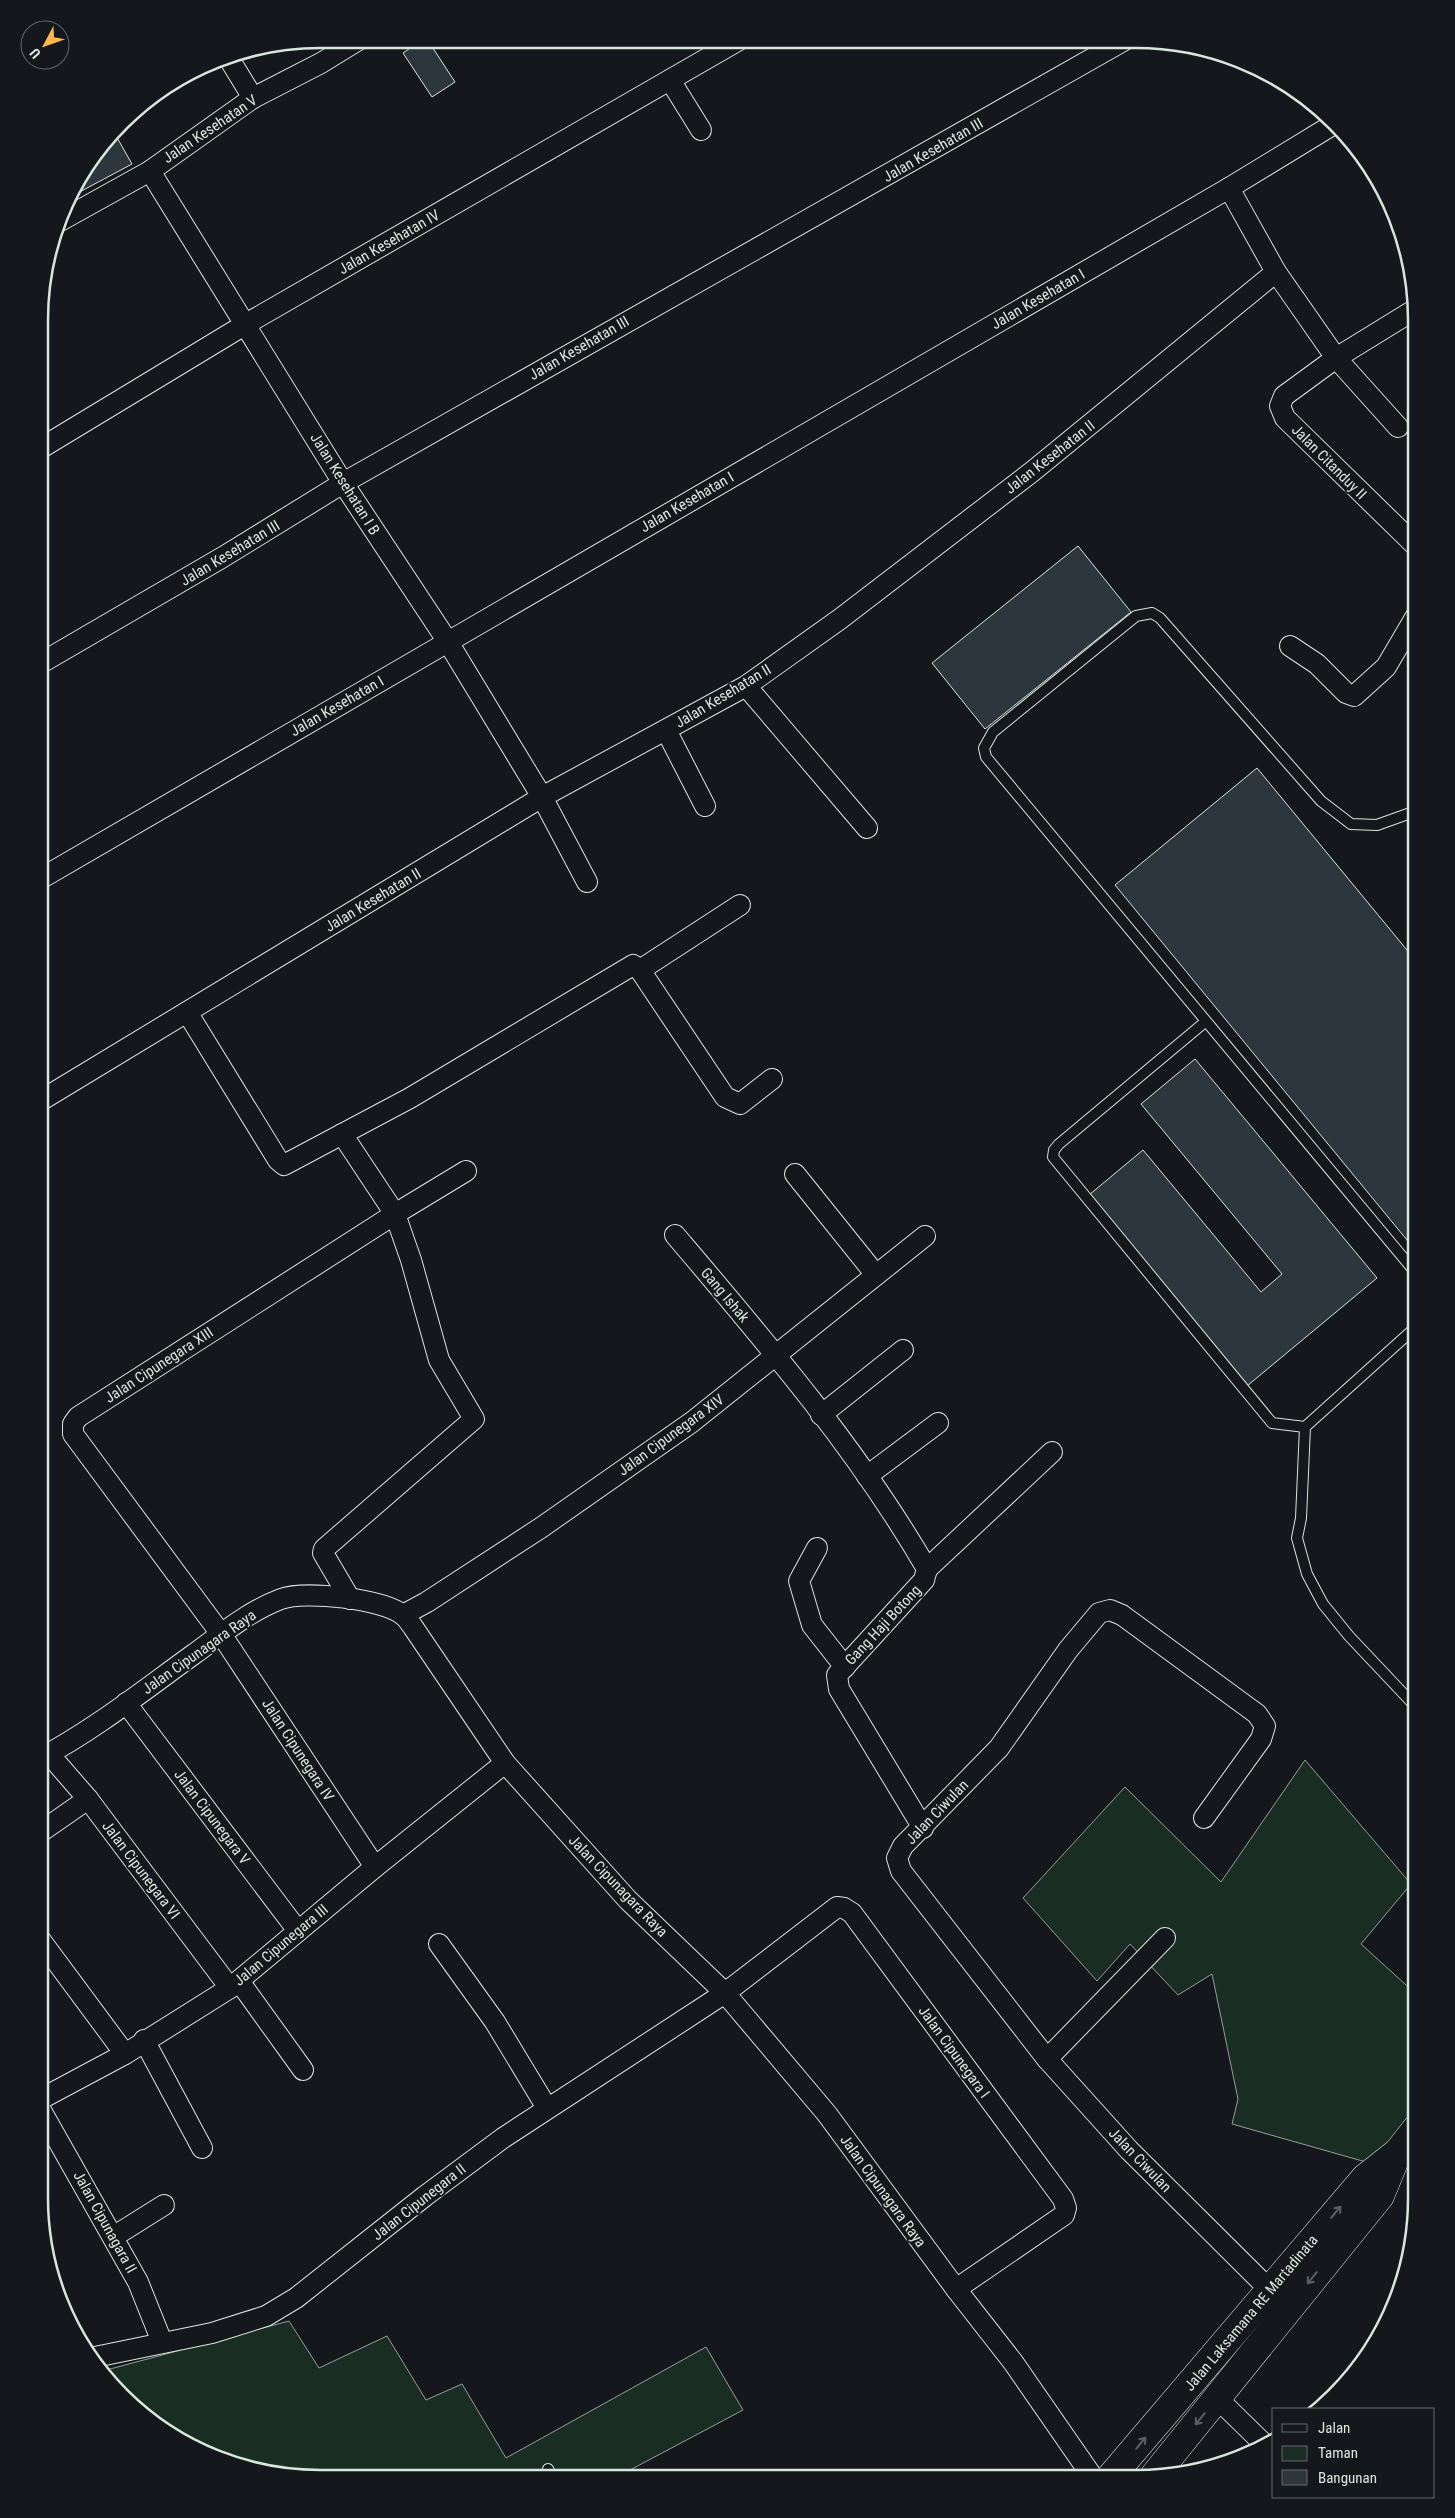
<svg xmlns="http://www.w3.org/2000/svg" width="1455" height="2518" viewBox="0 0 1455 2518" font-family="'Roboto Condensed',sans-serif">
  <rect width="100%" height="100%" fill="#14181c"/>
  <g fill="#1a2d24" stroke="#939e99">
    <path d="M1305 1760 1411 1884 1361 1944 1416 1994V2109L1373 2164 1232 2124 1238 2099 1212 1974 1178 1995 1130 1944 1097 1981 1023 1898 1125 1787 1221 1882Z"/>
    <path d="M289 2321 319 2368 387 2336 426 2400 462 2384 506 2458 706 2347 743 2410 615 2478 283 2477 212 2458 148 2421 99 2372Z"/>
  </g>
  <g fill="#2c363c" stroke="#d8e6dc">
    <path d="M423 39H427L455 82 432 97 403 53Z"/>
    <path d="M115 134 132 164 74 195 71 191Z"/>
    <path d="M1078 546 1131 612 985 729 932 663Z"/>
    <path d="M1257 768 1416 961V1251L1115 885Z"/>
    <path d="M1195 1059 1377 1278 1247 1386 1089 1195 1143 1150 1261 1292 1282 1274 1141 1104Z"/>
  </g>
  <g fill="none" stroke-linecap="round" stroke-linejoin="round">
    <g stroke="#d8e6dc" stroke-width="12">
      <g id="service">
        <path d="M1205 1022 1059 1144 1054 1150 1053 1157 1272 1423 1305 1427 1416 1327"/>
        <path d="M1416 1273 986 757 984 748 993 732 1136 616 1152 613 1160 618 1321 801 1351 824 1377 825 1416 811"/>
        <path d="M1305 1427 1301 1518 1297 1538 1307 1574 1323 1604 1349 1636 1416 1707"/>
        <path d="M548 2469 553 2478"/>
      </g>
    </g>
    <g stroke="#d8e6dc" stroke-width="22">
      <g id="minor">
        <path d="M228 57 253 98"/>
        <path d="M670 80 701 130"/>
        <path d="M150 171 343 483 448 642 542 797 587 882"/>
        <path d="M60 221 150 171 253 98 321 63 360 39"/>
        <path d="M1276 272 1336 358 1398 427"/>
        <path d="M1414 310 1336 358 1284 396 1280 406 1285 418 1416 546"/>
        <path d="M41 448 246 324 739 40"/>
        <path d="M1290 646 1317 664 1346 693 1354 696 1386 667 1416 616"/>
        <path d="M41 663 223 557 343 483 1123 41"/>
        <path d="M746 686 867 828"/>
        <path d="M666 730 705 806"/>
        <path d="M40 879 1229 188 1334 124"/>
        <path d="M640 970 740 905"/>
        <path d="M187 1012 278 1160 284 1165 410 1098 633 965 640 970 725 1097 740 1104 772 1079"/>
        <path d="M40 1101 542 797 746 686 840 619 1033 471 1276 272 1229 188"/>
        <path d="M342 1134 395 1214 411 1260 439 1360 474 1419 324 1549 323 1553 350 1599"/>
        <path d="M795 1174 876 1275"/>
        <path d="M675 1235C765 1341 857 1448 927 1569L924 1580 837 1675 839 1689 923 1828"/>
        <path d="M821 1415 903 1350"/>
        <path d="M867 1476 938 1423"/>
        <path d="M817 1548 799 1581 812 1625 845 1667"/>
        <path d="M927 1569 1052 1452"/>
        <path d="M403 1615 427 1602 542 1527 692 1422 925 1236"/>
        <path d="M126 1703 298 1931"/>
        <path d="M49 1754 88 1799 230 1988"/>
        <path d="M39 1759C94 1730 144 1690 194 1654 220 1635 249 1611 281 1599 305 1590 383 1599 403 1615 407 1618 410 1623 413 1627L505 1763 628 1900 725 1993 827 2114 956 2289 1013 2362 1094 2479"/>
        <path d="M1204 1818 1261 1739 1265 1726 1257 1714 1122 1615 1110 1610 1099 1613 1068 1650 999 1748 903 1846 897 1858 901 1871 1047 2059 1129 2150 1270 2290"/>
        <path d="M39 1833 88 1799"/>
        <path d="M375 1867 221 1634 73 1434V1424L78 1417 395 1214 466 1171"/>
        <path d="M39 1938 125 2054"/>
        <path d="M439 1944 495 2022 547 2108"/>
        <path d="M239 1981 303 2070"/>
        <path d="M144 2040 202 2148"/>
        <path d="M1047 2059 1165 1938"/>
        <path d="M39 2100 125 2054 230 1988 375 1867 505 1763"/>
        <path d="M39 2107 138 2282 162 2342"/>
        <path d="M113 2237 164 2205"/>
        <path d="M90 2358 212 2333 266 2316 296 2298 425 2196 503 2138 725 1993 837 1907 844 1908 852 1913 1063 2199 1066 2208 1064 2215 956 2289"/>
        <path d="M1217 2398 1265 2445"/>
      </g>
    </g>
    <g stroke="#d8e6dc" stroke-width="29">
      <g id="trunk">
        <path d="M1154 2476 1380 2196 1398 2152 1416 2129"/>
        <path d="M1109 2479 1365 2178 1398 2152"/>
      </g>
    </g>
    <use href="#service" stroke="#14181c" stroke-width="10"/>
    <use href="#minor" stroke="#14181c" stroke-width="20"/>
    <use href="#trunk" stroke="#14181c" stroke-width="28"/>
  </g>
  <defs><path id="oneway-shaft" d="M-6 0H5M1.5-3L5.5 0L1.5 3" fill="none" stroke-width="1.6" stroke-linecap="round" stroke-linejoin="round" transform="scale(1.25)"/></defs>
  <g stroke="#59605f">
    <use href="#oneway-shaft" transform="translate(1336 2212) rotate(-50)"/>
    <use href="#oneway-shaft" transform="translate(1312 2278) rotate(129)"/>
    <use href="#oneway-shaft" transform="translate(1200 2419) rotate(129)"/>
    <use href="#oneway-shaft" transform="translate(1141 2443) rotate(-50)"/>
  </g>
  <g text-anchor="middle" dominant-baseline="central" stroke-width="4" stroke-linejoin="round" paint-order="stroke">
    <g font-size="15" fill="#d8e6dc" stroke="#14181c">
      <text transform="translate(210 129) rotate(-34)">Jalan Kesehatan V</text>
      <text transform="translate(933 150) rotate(-30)">Jalan Kesehatan III</text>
      <text transform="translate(389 242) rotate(-30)">Jalan Kesehatan IV</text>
      <text transform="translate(1038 299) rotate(-30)">Jalan Kesehatan I</text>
      <text transform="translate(579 348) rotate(-30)">Jalan Kesehatan III</text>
      <text transform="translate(1050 457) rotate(-38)">Jalan Kesehatan II</text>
      <text transform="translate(1329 462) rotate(45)">Jalan Citanduy II</text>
      <text transform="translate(345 484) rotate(58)">Jalan Kesehatan I B</text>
      <text transform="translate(687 502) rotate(-30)">Jalan Kesehatan I</text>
      <text transform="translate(230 553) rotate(-31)">Jalan Kesehatan III</text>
      <text transform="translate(723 696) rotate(-31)">Jalan Kesehatan II</text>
      <text transform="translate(337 706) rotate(-30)">Jalan Kesehatan I</text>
      <text transform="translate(373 900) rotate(-31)">Jalan Kesehatan II</text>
      <text transform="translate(725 1295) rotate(50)">Gang Ishak</text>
      <text transform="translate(159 1365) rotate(-33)">Jalan Cipunegara XIII</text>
      <text transform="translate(671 1435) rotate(-36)">Jalan Cipunegara XIV</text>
      <text transform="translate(883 1625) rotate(-47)">Gang Haji Botong</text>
      <text transform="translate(199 1652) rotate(-35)">Jalan Cipunagara Raya</text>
      <text transform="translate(298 1750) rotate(57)">Jalan Cipunegara IV</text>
      <text transform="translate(937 1812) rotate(-46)">Jalan Ciwulan</text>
      <text transform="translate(212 1817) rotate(53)">Jalan Cipunegara V</text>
      <text transform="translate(141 1870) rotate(53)">Jalan Cipunegara VI</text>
      <text transform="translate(618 1886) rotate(46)">Jalan Cipunagara Raya</text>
      <text transform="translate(281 1945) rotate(-40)">Jalan Cipunegara III</text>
      <text transform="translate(954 2052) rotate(54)">Jalan Cipunegara I</text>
      <text transform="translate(1140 2160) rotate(46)">Jalan Ciwulan</text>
      <text transform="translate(883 2191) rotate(54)">Jalan Cipunagara Raya</text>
      <text transform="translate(419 2202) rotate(-38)">Jalan Cipunegara II</text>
      <text transform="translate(105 2222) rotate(61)">Jalan Cipunagara II</text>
      <text transform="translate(1251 2313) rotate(-50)">Jalan Laksamana RE Martadinata</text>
    </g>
  </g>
  <path d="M0 0H1455V2518H0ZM320 48H1136A272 272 0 0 1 1408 320V2198A272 272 0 0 1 1136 2470H320A272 272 0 0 1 48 2198V320A272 272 0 0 1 320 48Z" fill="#14181c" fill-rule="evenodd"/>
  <path fill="none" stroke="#d8e6dc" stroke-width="2.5" d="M320 48H1136A272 272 0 0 1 1408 320V2198A272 272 0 0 1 1136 2470H320A272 272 0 0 1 48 2198V320A272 272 0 0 1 320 48Z"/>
  <rect x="1272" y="2408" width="162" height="90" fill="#14181c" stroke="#626a69"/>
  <rect x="1282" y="2424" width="25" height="8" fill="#14181c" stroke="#626a69"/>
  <text x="1318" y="2433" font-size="15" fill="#d8e6dc">Jalan</text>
  <rect x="1282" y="2446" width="25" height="15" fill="#1a2d24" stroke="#626a69"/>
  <text x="1318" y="2458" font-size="15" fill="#d8e6dc">Taman</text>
  <rect x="1282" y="2470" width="25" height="15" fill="#2c363c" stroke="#626a69"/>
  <text x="1318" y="2483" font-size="15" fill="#d8e6dc">Bangunan</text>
  <g transform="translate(45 45) rotate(229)"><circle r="24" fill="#14181c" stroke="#626a69"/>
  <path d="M0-4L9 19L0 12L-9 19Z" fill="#ffb74d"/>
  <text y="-8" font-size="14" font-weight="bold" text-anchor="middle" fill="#d8e6dc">U</text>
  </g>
</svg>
